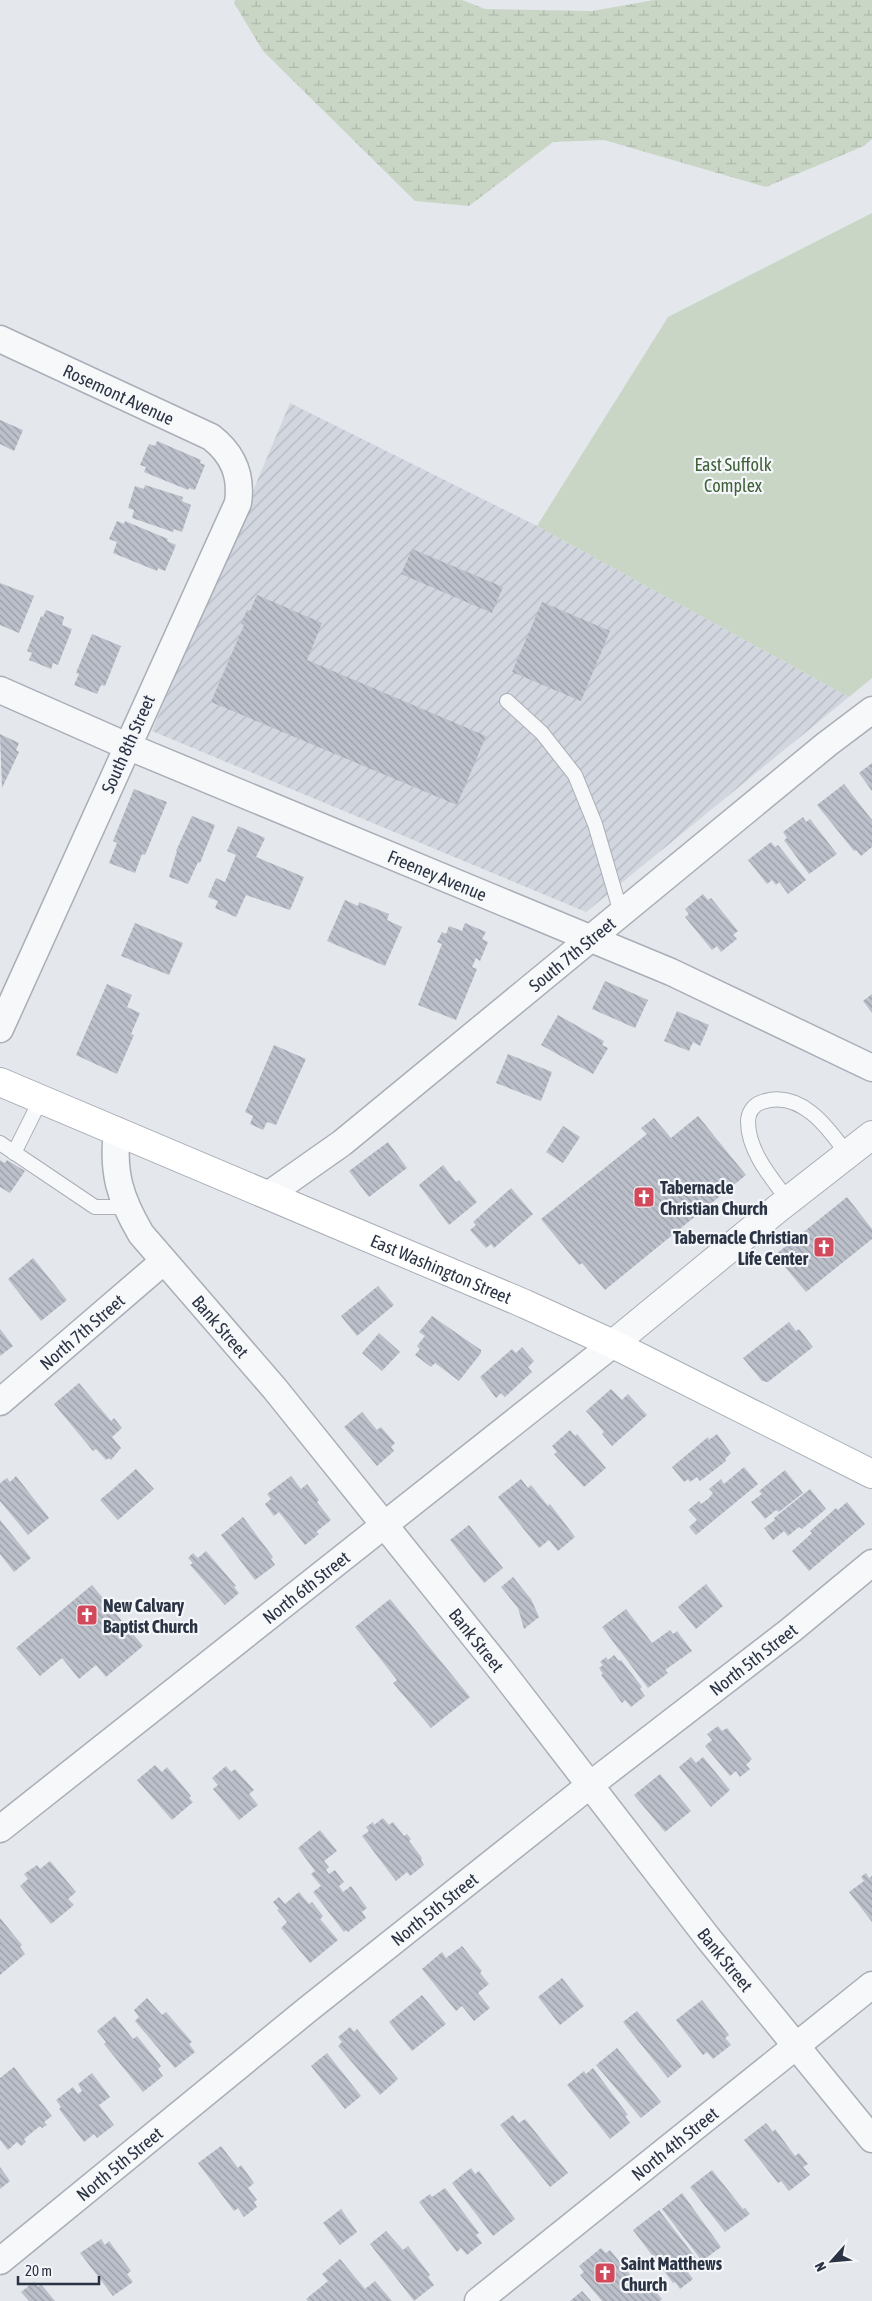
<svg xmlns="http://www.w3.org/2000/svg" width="872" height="2301" viewBox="0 0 872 2301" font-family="'Asap Condensed',sans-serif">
  <defs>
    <pattern id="industrial-furrows" width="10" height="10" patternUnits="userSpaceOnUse" patternTransform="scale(1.25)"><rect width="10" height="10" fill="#d2d6de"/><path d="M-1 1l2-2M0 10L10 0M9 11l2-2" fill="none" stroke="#b4b8c0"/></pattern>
    <pattern id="wetland-marsh" width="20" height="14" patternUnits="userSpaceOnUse" patternTransform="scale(1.25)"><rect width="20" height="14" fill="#c9d6c5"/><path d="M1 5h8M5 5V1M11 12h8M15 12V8" fill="none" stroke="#adb8ab"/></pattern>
    <pattern id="building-back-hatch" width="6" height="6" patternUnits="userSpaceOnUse" patternTransform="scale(1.25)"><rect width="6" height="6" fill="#bbc0ca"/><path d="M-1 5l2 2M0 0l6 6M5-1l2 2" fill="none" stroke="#989da6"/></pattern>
  </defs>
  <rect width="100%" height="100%" fill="#e4e7ec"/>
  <path fill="url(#industrial-furrows)" d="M290 403 537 526 849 697 586 912 152 731Z"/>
  <path fill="url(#wetland-marsh)" d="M235 0H462L485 9 592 11 654 0H872V139L864 146 766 187 604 140 553 142 469 206 415 201 263 51 234 3Z"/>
  <path fill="#c9d6c5" d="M872 213V678L849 697 537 526 668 317Z"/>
  <g fill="url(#building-back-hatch)">
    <path d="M0 420 23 430 14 451 0 444Z"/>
    <path d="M157 441 201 460 200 463 205 465 195 490 189 488 188 490 144 472 146 467 140 465 149 444 155 446Z"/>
    <path d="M145 485 183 497 182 501 191 505 182 532 174 529 173 532 132 518 134 510 128 508 135 486 144 489Z"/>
    <path d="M117 521 124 524 125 521 168 539 167 541 176 545 165 571 158 568 157 571 113 553 117 542 109 539Z"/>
    <path d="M412 549 503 587 492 613 401 574Z"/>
    <path d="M0 583 34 596 19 633 0 625Z"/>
    <path d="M257 595 322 623 307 660 486 736 457 805 211 702 244 625 241 624 247 610 250 611Z"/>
    <path d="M542 602 610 631 581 701 512 672Z"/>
    <path d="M46 610 64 617 62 625 72 629 58 665 53 663 51 669 29 660 32 653 27 651 41 616 43 617Z"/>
    <path d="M92 634 121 646 105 686 101 685 97 694 74 685 79 674 76 673Z"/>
    <path d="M0 734 19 743 16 750 19 752 2 788Z"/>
    <path d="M872 763V791L859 773Z"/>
    <path d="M844 784 872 820V847L861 856 856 850 854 851 817 805Z"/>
    <path d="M134 789 167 802 145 855 142 854 135 873 109 863 117 843 113 841Z"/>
    <path d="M192 816 215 825 200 863 198 862 188 884 169 877 177 851H176Z"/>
    <path d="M803 817 806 822 810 819 837 854 809 874 784 840 787 838 783 832Z"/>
    <path d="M238 826 265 838 256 857 304 877 290 910 246 895 236 917 215 908 218 901 208 897 216 878 225 882 236 855 227 851Z"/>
    <path d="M771 842 775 847 778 845 806 880 788 894 779 882 776 885 772 880 767 884 748 860Z"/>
    <path d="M703 894 708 900 711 898 738 931 733 935 737 939 721 952 717 946 712 950 685 917 689 914 685 909Z"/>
    <path d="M345 900 358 906 359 902 389 914 387 920 402 927 385 966 327 941Z"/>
    <path d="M135 923 183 943 169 975 121 956Z"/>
    <path d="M465 923 486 932 482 939 488 942 480 961 476 958 472 967 477 969 456 1020 418 1005 442 944 437 942 442 932 446 934 449 926 462 931Z"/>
    <path d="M605 981 648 1000 635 1028 592 1009Z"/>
    <path d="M107 984 132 995 127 1007 140 1013 131 1034 134 1035 117 1074 76 1055Z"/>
    <path d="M872 994V1013L863 1001Z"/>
    <path d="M677 1011 709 1025 700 1046 693 1042 689 1051 664 1041Z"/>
    <path d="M558 1015 604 1041 602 1045 608 1048 593 1074 541 1045Z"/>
    <path d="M274 1045 306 1059 276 1125 267 1122 263 1130 250 1124 253 1116 245 1112Z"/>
    <path d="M508 1054 552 1072 541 1101 496 1083Z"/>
    <path d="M698 1116 746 1175 605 1290 582 1263 579 1265 541 1219 647 1134 641 1128 654 1118 671 1138Z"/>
    <path d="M563 1126 580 1137 563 1163 546 1152Z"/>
    <path d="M388 1142 407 1168 369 1197 349 1171Z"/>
    <path d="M0 1160 5 1163 7 1160 25 1171 10 1193 0 1187Z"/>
    <path d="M443 1165 456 1182 459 1180 477 1202 449 1225 419 1185Z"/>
    <path d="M511 1188 533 1214 494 1248 491 1244 486 1248 470 1230 476 1225 473 1222Z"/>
    <path d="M847 1197 872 1229V1239L806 1292 775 1255Z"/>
    <path d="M33 1258 67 1300 41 1321 8 1279Z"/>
    <path d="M378 1286 394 1305 357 1336 341 1316Z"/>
    <path d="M432 1316 481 1350V1353L459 1381 435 1363 431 1367 415 1355 420 1349 417 1346 425 1336 419 1332Z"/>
    <path d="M789 1322 796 1331 799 1329 813 1347 768 1382 762 1381 743 1358Z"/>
    <path d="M0 1329 13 1346 0 1356Z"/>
    <path d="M379 1333 400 1352 382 1371 362 1353Z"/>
    <path d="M522 1347 534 1361 528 1367 532 1372 505 1397 501 1393 496 1398 480 1377 512 1349 516 1353Z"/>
    <path d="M79 1383 111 1421 114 1418 122 1428 112 1437 121 1448 111 1460 109 1458 106 1460 96 1449 93 1451 54 1404Z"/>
    <path d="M611 1389 622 1400 628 1394 647 1415 612 1446 602 1434 604 1432 586 1411Z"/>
    <path d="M362 1412 377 1430 381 1427 395 1443 391 1447 394 1451 377 1466 344 1427Z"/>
    <path d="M570 1430 575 1436 577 1434 606 1468 584 1487 554 1454 557 1452 552 1446Z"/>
    <path d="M717 1434 731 1453 725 1459 726 1461 700 1481 697 1477 690 1482 688 1479 684 1482 672 1467 708 1437 709 1440Z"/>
    <path d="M744 1467 758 1484 696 1535 689 1527 697 1520 688 1510 699 1501 701 1504 709 1498 713 1493 709 1489 721 1479 724 1484Z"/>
    <path d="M136 1469 154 1489 118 1520 100 1500Z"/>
    <path d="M785 1470 803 1493 779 1512 776 1510 765 1519 751 1502 762 1494 759 1491Z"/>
    <path d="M16 1476 49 1518 28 1535 0 1501V1483L7 1478 10 1482Z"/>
    <path d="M291 1476 301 1489 307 1484 319 1500 317 1502 331 1520 316 1532 319 1534 305 1545 279 1512 274 1516 265 1504 271 1499 267 1494Z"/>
    <path d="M521 1479 528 1488 531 1485 548 1506 550 1504 575 1537 558 1551 549 1540 539 1548 498 1497Z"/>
    <path d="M810 1489 826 1509 802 1529 799 1527 788 1536 784 1531 773 1540 764 1528 775 1520 774 1518Z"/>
    <path d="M847 1502 865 1524 809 1571 792 1551 812 1533 810 1531 836 1508 838 1510Z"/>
    <path d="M243 1517 273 1557 271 1559 275 1565 255 1580 221 1535Z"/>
    <path d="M0 1520 31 1558 14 1572 0 1554Z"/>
    <path d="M469 1525 503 1568 484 1583 450 1540Z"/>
    <path d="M206 1551 236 1586 234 1587 239 1593 225 1605 190 1565 193 1563 188 1558 193 1553 198 1558Z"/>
    <path d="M513 1577 531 1599 539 1617 524 1629 518 1608 501 1587Z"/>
    <path d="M706 1584 723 1606 696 1629 678 1607Z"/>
    <path d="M92 1585 143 1646 106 1677 96 1665 79 1679 62 1658 40 1676 16 1648Z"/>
    <path d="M390 1599 470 1697 431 1728 393 1683 397 1680 355 1627Z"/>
    <path d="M626 1609 652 1643 670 1630 673 1634 677 1631 692 1651 665 1670 668 1673 648 1688 602 1627Z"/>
    <path d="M614 1655 619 1661 621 1660 642 1687 640 1689 645 1696 631 1707 625 1700 622 1703 601 1675 603 1674 599 1668 603 1665 600 1662 606 1657 608 1660Z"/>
    <path d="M718 1726 722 1731 727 1728 752 1759 746 1765 750 1769 740 1777 736 1771 730 1776 705 1746 712 1740 707 1734Z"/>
    <path d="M691 1757 696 1763 703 1757 730 1790 711 1807 679 1767Z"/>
    <path d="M155 1765 162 1772 167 1767 191 1796 189 1798 193 1802 172 1820 137 1780Z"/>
    <path d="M226 1766 231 1772 235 1769 254 1790 249 1794 258 1805 239 1820 213 1789 218 1785 212 1778Z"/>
    <path d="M660 1774 691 1811 665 1832 634 1795Z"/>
    <path d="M383 1818 389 1825 393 1822 404 1836 407 1834 411 1839 409 1841 422 1858 421 1860 424 1865 410 1876 407 1872 396 1881 362 1836 369 1831 366 1827 373 1822 374 1825Z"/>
    <path d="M320 1830 337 1851 324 1861 329 1867 326 1870 329 1874 335 1870 344 1882 339 1886 343 1892 351 1886 367 1908 362 1912 366 1918 348 1932 346 1930 344 1932 313 1892 321 1886 311 1874 315 1871 298 1848Z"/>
    <path d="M50 1861 76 1892 68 1899 74 1905 51 1924 20 1886 28 1879 24 1874 37 1865 40 1869Z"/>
    <path d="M866 1873 869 1878 872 1876V1922L849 1892 864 1881 861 1877Z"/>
    <path d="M299 1892 309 1904 312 1902 323 1916 320 1919 338 1940 310 1963 281 1928 287 1922 277 1910 279 1909 273 1902 279 1897 285 1904Z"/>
    <path d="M0 1918 22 1945 20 1947 25 1954 0 1975Z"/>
    <path d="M462 1946 482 1971 480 1973 489 1984 478 1993 490 2008 474 2021 462 2006 456 2011 422 1969 442 1952 446 1958Z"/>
    <path d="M562 1978 584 2006 560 2025 538 1997Z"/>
    <path d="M422 1995 446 2024 412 2051 389 2022Z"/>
    <path d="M147 1998 162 2015 166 2012 192 2042 189 2044 195 2052 175 2068 135 2021 139 2017 134 2010Z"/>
    <path d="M702 2000 729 2035 725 2038 731 2045 713 2059 707 2052 703 2055 676 2020Z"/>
    <path d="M637 2011 682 2066 668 2078 623 2022Z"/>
    <path d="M115 2016 133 2039 137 2036 161 2066 158 2069 163 2076 143 2092 104 2044 106 2042 97 2031Z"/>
    <path d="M350 2027 354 2032 357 2029 398 2079 380 2095 338 2046 342 2042 338 2037Z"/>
    <path d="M617 2048 661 2102 641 2118 596 2065Z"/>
    <path d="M327 2053 361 2096 345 2109 311 2066Z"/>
    <path d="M14 2067 52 2116 44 2122 47 2125 42 2128 40 2126 24 2139 26 2142 21 2146 17 2142 8 2150 0 2140V2078Z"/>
    <path d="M593 2068 628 2115 625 2116 630 2123 610 2139 567 2085 584 2071 586 2074Z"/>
    <path d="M92 2073 110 2097 99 2105 114 2125 97 2138 94 2134 84 2142 59 2109 61 2107 56 2100 73 2087 78 2094 82 2091 78 2084Z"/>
    <path d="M513 2115 519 2123 525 2119 568 2173 550 2187 500 2125Z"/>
    <path d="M766 2123 773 2132 775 2129 795 2156 799 2153 808 2164 803 2167 810 2175 789 2191 781 2181 778 2183 744 2140Z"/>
    <path d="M221 2146 238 2168 241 2165 254 2183 248 2188 257 2200 254 2202 257 2207 244 2217 238 2208 234 2211 198 2163Z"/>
    <path d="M0 2167 10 2181 0 2189Z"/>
    <path d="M471 2168 475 2174 479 2171 515 2219 493 2236 452 2183Z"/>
    <path d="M712 2170 743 2209 745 2208 750 2214 725 2232 690 2187Z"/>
    <path d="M445 2188 479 2233 476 2235 482 2243 467 2255 461 2248 457 2252 419 2202 430 2194 432 2197Z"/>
    <path d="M682 2193 721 2247 702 2261 662 2209Z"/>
    <path d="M341 2209 357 2232 340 2245 323 2223Z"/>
    <path d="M659 2210 699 2262 687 2271 693 2279 680 2289 675 2282 673 2283 633 2230Z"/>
    <path d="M386 2231 403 2250 408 2246 430 2275 428 2277 434 2285 414 2301 370 2244Z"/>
    <path d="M101 2239 105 2245 109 2241 131 2271 127 2274 133 2282 113 2296 80 2253Z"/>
    <path d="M601 2248 606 2253 610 2250 642 2289 649 2284 662 2299 660 2301H602L580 2275 584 2272 579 2266Z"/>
    <path d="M340 2259 365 2289 375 2281 392 2301H308L306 2299 328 2281 322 2274Z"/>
    <path d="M34 2282 38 2287 41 2284 55 2301H29L21 2292Z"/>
    <path d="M582 2291 591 2301H570Z"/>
  </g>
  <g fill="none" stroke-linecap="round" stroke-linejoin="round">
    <g stroke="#a9aeb7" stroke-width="16">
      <g id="service">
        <path d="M507 701 542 733 575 775 595 824 621 913"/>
        <path d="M0 1143 95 1207H125"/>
        <path d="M14 1153 41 1099"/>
        <path d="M788 1200C772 1179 748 1151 748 1122 748 1113 753 1105 762 1102 800 1089 828 1127 847 1154"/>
      </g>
    </g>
    <g stroke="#a9aeb7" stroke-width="29">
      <g id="minor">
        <path id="s1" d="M0 339 211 437C233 454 242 475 238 503L0 1029"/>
        <path id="s2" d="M0 690 127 746 671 972 872 1068"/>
        <path id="s3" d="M117 1131C112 1173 120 1198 141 1234L275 1389 501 1670 708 1938 872 2139"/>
        <path id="s4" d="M268 1195 342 1143 827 744 872 710"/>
        <path id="s5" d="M0 1402 164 1261"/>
        <path id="s6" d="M0 1829 613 1344"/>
        <path id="s7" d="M0 2261 307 2010 590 1785 791 1630 872 1563"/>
        <path id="s8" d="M478 2301 872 1985"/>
      </g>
    </g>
    <g stroke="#a9aeb7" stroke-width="30">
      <path id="tertiary" d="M613 1344 776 1210 872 1135"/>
    </g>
    <g stroke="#a9aeb7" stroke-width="30">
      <g id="secondary">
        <path id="s9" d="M0 1082 525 1304 613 1344 872 1474"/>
      </g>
    </g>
    <use href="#service" stroke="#f7f8fa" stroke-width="14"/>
    <use href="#minor" stroke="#f7f8fa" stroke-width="26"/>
    <use href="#tertiary" stroke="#f7f8fa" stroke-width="28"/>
    <use href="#secondary" stroke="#fff" stroke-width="28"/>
  </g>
  <defs>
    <g id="church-square" transform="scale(1.125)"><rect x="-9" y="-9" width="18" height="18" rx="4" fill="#d1495b" stroke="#f4f6f9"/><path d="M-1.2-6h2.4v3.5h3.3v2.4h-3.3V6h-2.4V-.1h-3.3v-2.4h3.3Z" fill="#fff"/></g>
  </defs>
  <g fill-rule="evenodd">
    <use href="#church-square" x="644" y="1197"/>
    <use href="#church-square" x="824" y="1247"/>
    <use href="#church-square" x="87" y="1615"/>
    <use href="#church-square" x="605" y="2273"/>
  </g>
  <g text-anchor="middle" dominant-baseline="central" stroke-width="4.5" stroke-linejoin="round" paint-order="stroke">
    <g font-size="18" fill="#2b3445" stroke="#f4f6f9">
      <text stroke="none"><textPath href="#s1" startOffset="131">Rosemont Avenue</textPath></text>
      <text transform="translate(128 744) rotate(-66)">South 8th Street</text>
      <text stroke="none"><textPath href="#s2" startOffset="475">Freeney Avenue</textPath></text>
      <text stroke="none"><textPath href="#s4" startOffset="388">South 7th Street</textPath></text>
      <text stroke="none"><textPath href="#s9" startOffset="479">East Washington Street</textPath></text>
      <text stroke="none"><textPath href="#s3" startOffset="230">Bank Street</textPath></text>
      <text stroke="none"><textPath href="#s5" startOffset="108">North 7th Street</textPath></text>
      <text stroke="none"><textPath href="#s6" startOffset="390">North 6th Street</textPath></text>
      <text stroke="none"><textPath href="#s3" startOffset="635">Bank Street</textPath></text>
      <text stroke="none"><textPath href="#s7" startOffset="964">North 5th Street</textPath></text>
      <text stroke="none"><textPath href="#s7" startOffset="559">North 5th Street</textPath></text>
      <text stroke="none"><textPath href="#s3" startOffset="1040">Bank Street</textPath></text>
      <text stroke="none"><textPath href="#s8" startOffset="252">North 4th Street</textPath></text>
      <text stroke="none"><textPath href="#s7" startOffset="154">North 5th Street</textPath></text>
    </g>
    <g font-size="18" fill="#3f6138" stroke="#f4f6f9">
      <text x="733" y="464">East Suffolk<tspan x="733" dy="21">Complex</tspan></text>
    </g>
    <g font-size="18" font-weight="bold" fill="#2b3445" stroke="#f4f6f9" text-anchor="start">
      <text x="660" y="1187">Tabernacle<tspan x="660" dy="21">Christian Church</tspan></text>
      <text x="808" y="1237" text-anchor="end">Tabernacle Christian<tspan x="808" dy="21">Life Center</tspan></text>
      <text x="103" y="1605">New Calvary<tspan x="103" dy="21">Baptist Church</tspan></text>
      <text x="621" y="2263">Saint Matthews<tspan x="621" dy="21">Church</tspan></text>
    </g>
  </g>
  <g transform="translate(832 2261) rotate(243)" stroke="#f4f6f9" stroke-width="4" paint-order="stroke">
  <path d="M0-4L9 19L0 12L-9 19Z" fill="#2b3445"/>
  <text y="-8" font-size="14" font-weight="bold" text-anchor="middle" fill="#2b3445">N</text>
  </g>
  <path d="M18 2276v8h81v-8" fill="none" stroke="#2b3445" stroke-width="2.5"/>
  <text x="25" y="2276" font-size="15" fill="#2b3445" stroke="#f4f6f9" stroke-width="4" paint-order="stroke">20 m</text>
</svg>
